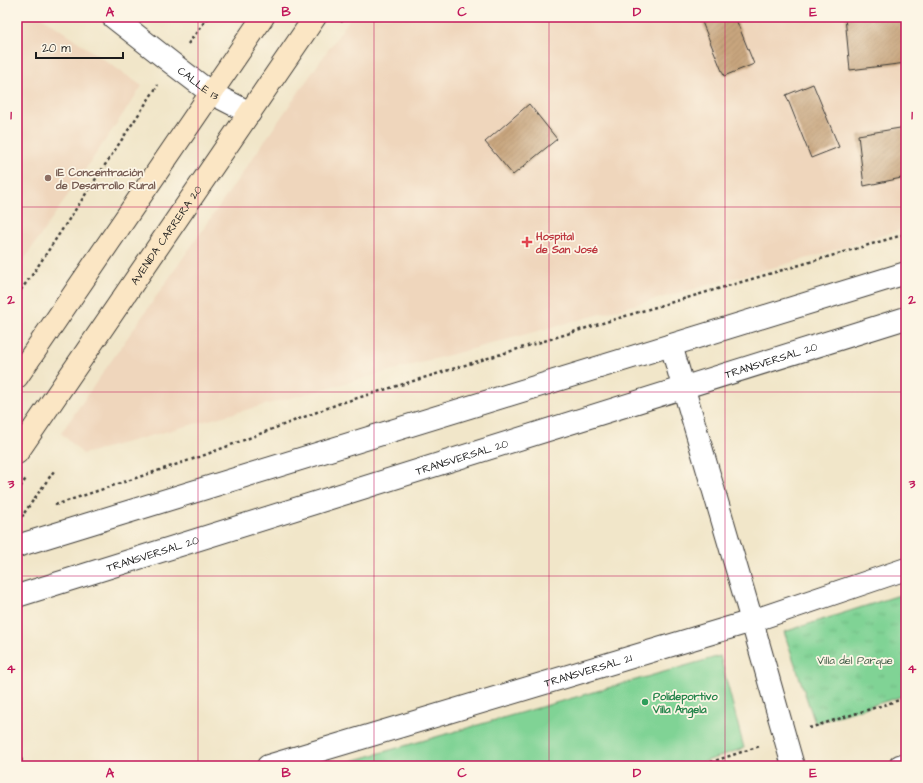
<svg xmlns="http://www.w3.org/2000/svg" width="923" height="783" viewBox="0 0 923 783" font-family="'Architects Daughter',sans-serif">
  <defs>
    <pattern id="grass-tufts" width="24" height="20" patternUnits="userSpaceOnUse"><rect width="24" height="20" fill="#80d395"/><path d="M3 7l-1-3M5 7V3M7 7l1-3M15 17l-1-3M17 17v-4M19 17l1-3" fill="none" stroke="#6eb580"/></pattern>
    <pattern id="building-hatch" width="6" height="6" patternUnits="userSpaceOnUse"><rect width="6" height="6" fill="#c8a57e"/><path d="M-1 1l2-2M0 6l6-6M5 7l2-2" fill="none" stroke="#ab8d6c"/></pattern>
  </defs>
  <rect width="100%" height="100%" fill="#fcf5e5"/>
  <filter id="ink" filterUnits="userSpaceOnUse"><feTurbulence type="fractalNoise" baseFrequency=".025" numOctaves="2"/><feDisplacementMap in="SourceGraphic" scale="8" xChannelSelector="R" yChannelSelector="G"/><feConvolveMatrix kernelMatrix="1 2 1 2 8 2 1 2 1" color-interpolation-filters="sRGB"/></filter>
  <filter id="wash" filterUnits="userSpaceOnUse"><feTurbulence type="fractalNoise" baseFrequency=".012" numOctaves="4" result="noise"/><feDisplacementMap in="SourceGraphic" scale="16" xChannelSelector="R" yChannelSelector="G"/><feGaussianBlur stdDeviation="0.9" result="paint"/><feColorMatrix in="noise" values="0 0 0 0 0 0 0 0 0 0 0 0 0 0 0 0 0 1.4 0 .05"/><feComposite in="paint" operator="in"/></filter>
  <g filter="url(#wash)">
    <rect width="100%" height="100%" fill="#f1e6c9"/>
    <g fill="#efd6bc">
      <path d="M17 17H42L142 86 17 270Z"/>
      <path d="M351 17H906V228L812 257 83 454 61 433Z"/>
    </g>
    <path fill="url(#grass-tufts)" stroke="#4e7858" d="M906 593V695L815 723 784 632Z"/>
    <path fill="#80d395" stroke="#4e7858" d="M720 656 744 748 692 766H334Z"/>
    <g id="blocks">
      <g fill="url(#building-hatch)">
        <path d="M700 17H735L754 64 724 76Z"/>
        <path d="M845 17H906V63L850 70Z"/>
        <path d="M813 84 839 147 811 158 786 95Z"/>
        <path d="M529 104 557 139 513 175 485 142Z"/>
        <path d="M906 127V177L864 186 858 135Z"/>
      </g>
    </g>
  </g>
  <g filter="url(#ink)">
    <use href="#blocks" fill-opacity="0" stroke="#3c3a36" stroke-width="1"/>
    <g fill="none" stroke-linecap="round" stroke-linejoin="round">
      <g stroke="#3c3a36" stroke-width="24">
        <g id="minor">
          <path id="s1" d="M113 17 173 64 211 93 250 113"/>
          <path d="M671 345 752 621 793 766"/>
          <path id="s2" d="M268 766 752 621 906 569"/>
          <path d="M900 766 906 764"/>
        </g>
      </g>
      <g stroke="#3c3a36" stroke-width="24">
        <g id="tertiary">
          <path d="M17 546 906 273"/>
          <path id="s3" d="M17 596 906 318"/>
        </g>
      </g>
      <g stroke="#3c3a36" stroke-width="24">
        <g id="secondary">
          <path d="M17 377 263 17"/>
          <path id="s4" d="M17 453 315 17"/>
        </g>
      </g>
      <g stroke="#3c3a36" stroke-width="2.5" stroke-dasharray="3 3" stroke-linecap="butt">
        <path d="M341 22 345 17"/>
        <path d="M188 44 208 17"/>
        <path d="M17 295 32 275 158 85"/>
        <path d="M17 492 27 477"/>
        <path d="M55 505 202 456 338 404 642 311 906 234"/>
        <path d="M24 515 22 516 54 471"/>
        <path d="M809 728 906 698"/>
        <path d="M17 741 23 766"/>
        <path d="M699 766 760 746"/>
      </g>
      <use href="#minor" stroke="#fff" stroke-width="22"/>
      <use href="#tertiary" stroke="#fff" stroke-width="22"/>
      <use href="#secondary" stroke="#fbe6c4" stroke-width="22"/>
    </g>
  </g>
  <path fill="none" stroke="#c2185b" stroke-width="1" stroke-opacity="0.55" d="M198 17V766M374 17V766M549 17V766M725 17V766M17 207H906M17 392H906M17 576H906"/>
  <circle fill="#8d6e63" stroke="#fcf5e5" stroke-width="1.5" cx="48" cy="178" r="4"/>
  <path fill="#e0444e" stroke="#fcf5e5" stroke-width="1.5" d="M525 236h4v4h4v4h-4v4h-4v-4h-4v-4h4z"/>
  <circle fill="#2e9e5b" stroke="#fcf5e5" stroke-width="1.5" cx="645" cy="702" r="4"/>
  <g text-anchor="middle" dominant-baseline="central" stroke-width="3.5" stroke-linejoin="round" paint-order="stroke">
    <g font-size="11" fill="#1c1c1c" stroke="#fcf5e5">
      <text stroke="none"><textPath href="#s1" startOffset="108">CALLE 13</textPath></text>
      <text stroke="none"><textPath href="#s4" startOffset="264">AVENIDA CARRERA 20</textPath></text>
      <text stroke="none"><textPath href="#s3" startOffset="790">TRANSVERSAL 20</textPath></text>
      <text stroke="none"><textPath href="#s3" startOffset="466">TRANSVERSAL 20</textPath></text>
      <text stroke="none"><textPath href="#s3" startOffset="142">TRANSVERSAL 20</textPath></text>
      <text stroke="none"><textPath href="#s2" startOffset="334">TRANSVERSAL 21</textPath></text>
    </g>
    <g font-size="11" font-weight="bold" fill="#785e54" stroke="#fcf5e5" text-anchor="start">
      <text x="56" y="172">IE Concentración<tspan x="56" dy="13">de Desarrollo Rural</tspan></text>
    </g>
    <g font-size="11" font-weight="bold" fill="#be3a42" stroke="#fcf5e5" text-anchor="start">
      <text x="536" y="236">Hospital<tspan x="536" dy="13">de San José</tspan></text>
    </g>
    <g font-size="11" fill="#3f5c46" stroke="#fcf5e5">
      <text x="855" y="660">Villa del Parque</text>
    </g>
    <g font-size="11" font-weight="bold" fill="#27864d" stroke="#fcf5e5" text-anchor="start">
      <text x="653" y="696">Polideportivo<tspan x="653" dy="13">Villa Angela</tspan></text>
    </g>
  </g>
  <rect width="923" height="783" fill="none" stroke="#fcf5e5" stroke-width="44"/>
  <path d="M36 52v6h87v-6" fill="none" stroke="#1c1c1c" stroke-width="2"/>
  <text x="42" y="52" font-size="12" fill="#1c1c1c" stroke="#fcf5e5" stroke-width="3" paint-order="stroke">20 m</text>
  <rect x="22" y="22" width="879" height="739" fill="none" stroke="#c2185b" stroke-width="1.5"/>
  <g font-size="13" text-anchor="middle" font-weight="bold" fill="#c2185b">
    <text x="110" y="16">A</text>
    <text x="286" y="16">B</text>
    <text x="462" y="16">C</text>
    <text x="637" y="16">D</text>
    <text x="813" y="16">E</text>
    <text x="11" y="119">1</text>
    <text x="912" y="119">1</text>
    <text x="11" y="304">2</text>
    <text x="912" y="304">2</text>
    <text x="11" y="488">3</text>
    <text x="912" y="488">3</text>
    <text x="11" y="673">4</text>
    <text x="912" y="673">4</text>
    <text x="110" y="777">A</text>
    <text x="286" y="777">B</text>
    <text x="462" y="777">C</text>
    <text x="637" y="777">D</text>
    <text x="813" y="777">E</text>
  </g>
</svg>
